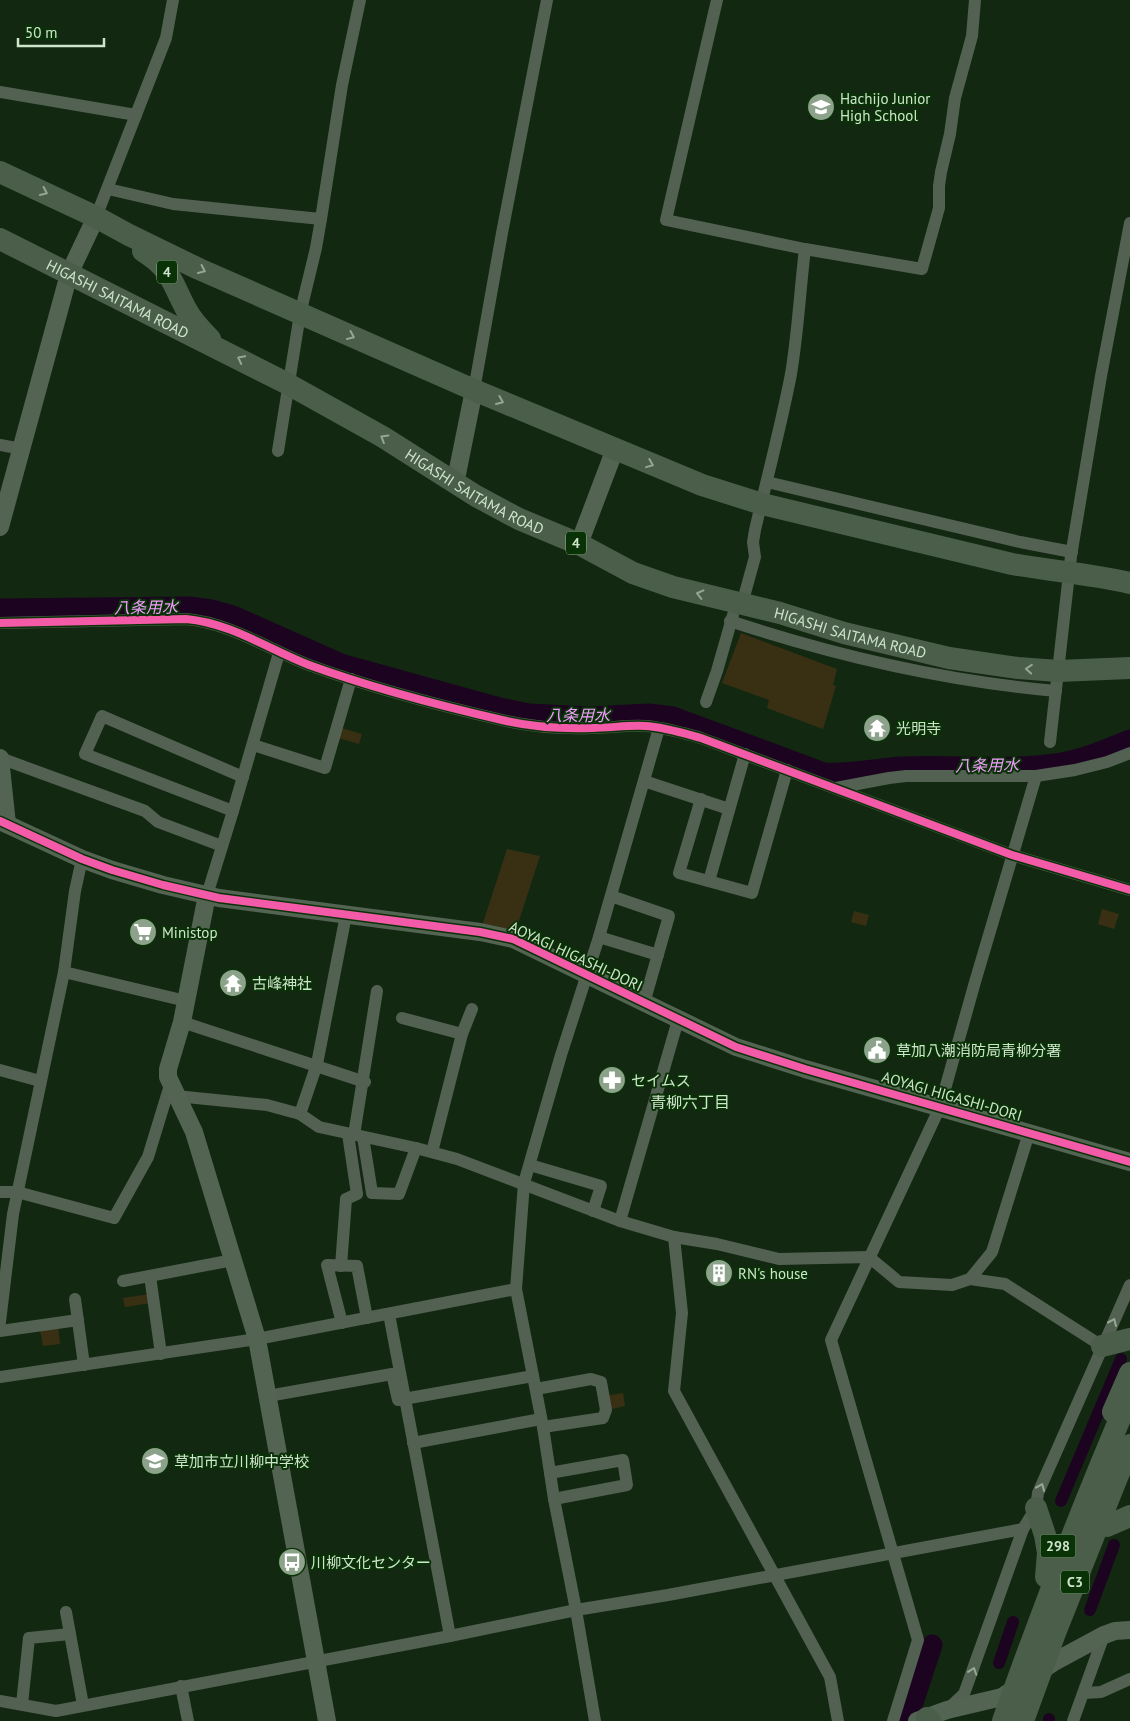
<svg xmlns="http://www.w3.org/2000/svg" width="1130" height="1721" viewBox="0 0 1130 1721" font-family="'PT Sans','Noto Sans JP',sans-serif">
  <rect width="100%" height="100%" fill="#122811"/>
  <g fill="#393014">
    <path d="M741 633 837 669 833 685 836 686 823 729 767 708 769 700 722 683Z"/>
    <path d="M338 727 362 734 359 744 335 737Z"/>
    <path d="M507 849 540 856 515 933 482 926Z"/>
    <path d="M1102 909 1119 914 1114 929 1098 924Z"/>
    <path d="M854 911 869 915 866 926 851 922Z"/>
    <path d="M150 1294 151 1303 125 1307 123 1298Z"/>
    <path d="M58 1326 60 1344 43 1346 40 1330Z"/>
    <path d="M623 1393 625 1406 608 1410 605 1396Z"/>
  </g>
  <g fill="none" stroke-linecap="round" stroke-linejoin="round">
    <g stroke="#1c0420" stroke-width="12">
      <path d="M1061 1501 1121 1359"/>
      <path d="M1090 1610 1114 1545"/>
      <path d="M999 1663 1013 1622"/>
      <path d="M1049 1721V1719"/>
    </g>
    <g stroke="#1c0420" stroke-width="21">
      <path d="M0 609 189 607 212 610 233 616 341 664 500 708 529 714 589 717 649 714 673 717 824 773C851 775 877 768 904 767 955 765 1011 771 1061 763 1085 759 1108 749 1130 740"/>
      <path d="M907 1721 932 1645"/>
    </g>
    <g stroke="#536152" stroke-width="12">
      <path d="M717 0 666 220 805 249 922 269 939 208V186L941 172 950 134 955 98 972 36 975 0"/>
      <path d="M0 92 136 115"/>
      <path d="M108 189 173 204 321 219 342 85 360 0"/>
      <path d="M96 217 166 38 173 0"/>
      <path d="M474 390 502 233 547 0"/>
      <path d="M0 445 22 449"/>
      <path d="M278 451 300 314 316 248 321 219"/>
      <path d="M767 482 1020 542 1072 552"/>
      <path d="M742 604 755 557 753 542 755 530C767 478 781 426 791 374 798 332 800 290 805 249"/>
      <path d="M730 621C836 656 945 681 1056 691"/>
      <path d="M0 623 186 619C231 623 268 649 309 665 372 688 437 705 502 720 531 727 563 729 592 728 610 728 628 725 645 726 664 727 683 733 701 738L1012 855 1130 890"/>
      <path d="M706 702 717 671 733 615"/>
      <path d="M1050 742 1071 556 1101 376 1130 223"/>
      <path d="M253 745 325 768 351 679"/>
      <path d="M0 758 145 811 158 822 222 846"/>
      <path d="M644 781 729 809"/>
      <path d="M836 788 889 778 906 776H1036L1075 770 1107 762 1130 753"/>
      <path d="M701 799 679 873 752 893 787 770"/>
      <path d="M233 811 85 754 102 716 243 777"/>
      <path d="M709 881 745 754"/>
      <path d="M207 895 233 811 279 653"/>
      <path d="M611 896 669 916 644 1003"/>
      <path d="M346 915 317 1064 300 1114 319 1127 416 1148 457 1159 620 1221 674 1237 717 1244 779 1259 869 1257 899 1282 952 1285 970 1279 1005 1284 1102 1346"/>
      <path d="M599 937 658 955"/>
      <path d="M64 972 186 1001"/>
      <path d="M402 1018 462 1034"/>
      <path d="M182 1022 365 1082"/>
      <path d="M0 1070 40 1081"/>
      <path d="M176 1096 267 1105 300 1114"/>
      <path d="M354 1135 377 991"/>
      <path d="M363 1137 372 1193 399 1194 416 1148"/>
      <path d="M432 1152 462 1034 472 1009"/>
      <path d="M530 1165 601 1186 593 1211"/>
      <path d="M0 1192H17L114 1218 148 1157 170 1085"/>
      <path d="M620 1221 678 1020"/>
      <path d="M674 1237 682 1313 674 1391 830 1677 838 1721"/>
      <path d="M341 1266 346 1199 357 1194 348 1134"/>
      <path d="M150 1276 161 1354"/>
      <path d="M970 1279 992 1252 1029 1133"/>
      <path d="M123 1281 233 1260"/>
      <path d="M75 1299 84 1365"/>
      <path d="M389 1314 450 1636"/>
      <path d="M0 1322 13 1214 64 972 75 891 82 859"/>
      <path d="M342 1323 327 1265 357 1266 367 1318"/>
      <path d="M0 1331 78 1320"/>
      <path d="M0 1377 257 1339 516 1289"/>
      <path d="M536 1389 591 1379 601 1382 606 1410 603 1418 543 1427"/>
      <path d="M268 1396 392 1374 398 1400 533 1376"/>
      <path d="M413 1443 541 1419"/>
      <path d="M550 1473 623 1460 627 1485 554 1499"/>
      <path d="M66 1612 83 1705"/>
      <path d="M181 1686 188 1721"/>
      <path d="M1084 1693 1101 1692 1130 1679"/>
      <path d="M0 1701 56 1711 450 1636 576 1610 668 1595 1023 1529"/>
      <path d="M22 1704 29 1638 70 1634"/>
      <path d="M948 1709 964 1694 1023 1529 1036 1508 1038 1493 1130 1285"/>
      <path d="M595 1721 576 1610 554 1499 543 1427 516 1289 524 1183 561 1055 599 937 659 728"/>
      <path d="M893 1721 918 1640 831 1340 940 1107 975 982 1036 776"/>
      <path d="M1073 1721 1104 1635"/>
    </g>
    <g stroke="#536452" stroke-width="18">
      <path d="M455 484 474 390"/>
      <path d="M0 527 69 274 96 217"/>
      <path d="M579 544 615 449"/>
      <path d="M0 758 7 824"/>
      <path d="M0 821 82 859 112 870 163 885 219 898 480 932 513 939 736 1047 805 1069 1130 1162"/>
      <path d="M207 895 182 1022 168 1069V1077L194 1132 257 1339 327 1721"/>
      <path d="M917 1721 947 1710 1002 1697 1054 1662 1104 1635 1115 1631 1130 1630"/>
    </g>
    <g stroke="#4a5e49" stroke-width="22">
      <path d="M0 172 96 217 129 235 199 269 474 390 702 485 762 504 1012 564C1051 571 1091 574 1130 583"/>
      <path id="s1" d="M0 239 288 384 383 437 476 496 519 519 579 544 633 573 673 587 780 613 844 633 949 658 1018 668 1058 671 1130 668"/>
      <path d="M143 251C171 268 172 283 186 309 192 321 201 330 210 339"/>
      <path d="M1102 1346 1130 1339"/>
      <path d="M1113 1412 1130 1373"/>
      <path d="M1036 1508 1045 1535 1048 1553 1046 1577"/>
      <path d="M1107 1526 1130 1516"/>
      <path d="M927 1718 930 1721"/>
    </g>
    <g stroke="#4a5e49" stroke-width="22">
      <path d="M1003 1721C1042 1611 1084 1502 1130 1395"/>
      <path d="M1023 1721 1055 1633 1130 1445"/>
    </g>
    <g stroke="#0a3207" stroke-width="11">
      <g id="cycleway">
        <path d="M0 623 186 619C231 623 268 649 309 665 372 688 437 705 502 720 531 727 563 729 592 728 610 728 628 725 645 726 664 727 683 733 701 738L1012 855 1130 890"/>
        <path d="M0 821 82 859 112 870 163 885 219 898 480 932 513 939 736 1047 805 1069 1130 1162"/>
      </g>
    </g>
    <use href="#cycleway" stroke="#f35aa7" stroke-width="8"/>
  </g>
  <defs><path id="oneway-chevron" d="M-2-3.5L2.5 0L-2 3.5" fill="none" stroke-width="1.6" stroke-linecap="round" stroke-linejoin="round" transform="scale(1.25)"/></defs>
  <g stroke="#93a890">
    <use href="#oneway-chevron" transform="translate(44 192) rotate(25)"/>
    <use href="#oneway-chevron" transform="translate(202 270) rotate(25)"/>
    <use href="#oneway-chevron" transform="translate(351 336) rotate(24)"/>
    <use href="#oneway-chevron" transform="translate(241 359) rotate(-153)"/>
    <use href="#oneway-chevron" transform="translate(500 401) rotate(23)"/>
    <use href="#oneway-chevron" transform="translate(384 438) rotate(-149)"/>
    <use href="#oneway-chevron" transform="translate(650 464) rotate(22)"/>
    <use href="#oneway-chevron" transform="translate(700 594) rotate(-166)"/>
    <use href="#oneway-chevron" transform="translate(1029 669) rotate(-176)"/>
  </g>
  <g stroke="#97a995">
    <use href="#oneway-chevron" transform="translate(1113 1322) rotate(-66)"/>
    <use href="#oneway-chevron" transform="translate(1041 1487) rotate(-68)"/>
    <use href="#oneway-chevron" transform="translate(973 1671) rotate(-71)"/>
  </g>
  <defs>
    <g id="school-disc" transform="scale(1.4375)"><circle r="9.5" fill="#8ca28a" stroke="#0a3207"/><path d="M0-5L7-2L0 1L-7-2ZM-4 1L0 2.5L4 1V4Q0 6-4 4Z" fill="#fff"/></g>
    <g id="temple-disc" transform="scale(1.4375)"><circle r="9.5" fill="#8ca28a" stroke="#0a3207"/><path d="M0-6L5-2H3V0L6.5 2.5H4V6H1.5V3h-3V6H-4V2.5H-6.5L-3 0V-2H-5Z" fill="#fff"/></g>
    <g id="supermarket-disc" transform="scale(1.4375)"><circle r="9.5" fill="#8ca28a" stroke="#0a3207"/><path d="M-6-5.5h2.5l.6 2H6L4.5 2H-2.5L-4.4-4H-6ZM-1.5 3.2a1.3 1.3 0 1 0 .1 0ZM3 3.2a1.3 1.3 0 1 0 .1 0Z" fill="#fff"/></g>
    <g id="civic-disc" transform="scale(1.4375)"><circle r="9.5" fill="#8ca28a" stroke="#0a3207"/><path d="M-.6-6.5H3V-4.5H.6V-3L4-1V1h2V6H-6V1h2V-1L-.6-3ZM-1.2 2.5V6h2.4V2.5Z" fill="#fff"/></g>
    <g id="pharmacy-disc" transform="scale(1.4375)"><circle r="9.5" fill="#8ca28a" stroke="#0a3207"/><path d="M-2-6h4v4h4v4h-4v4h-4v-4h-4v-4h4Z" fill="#fff"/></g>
    <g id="building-disc" transform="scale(1.4375)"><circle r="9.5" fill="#8ca28a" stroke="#0a3207"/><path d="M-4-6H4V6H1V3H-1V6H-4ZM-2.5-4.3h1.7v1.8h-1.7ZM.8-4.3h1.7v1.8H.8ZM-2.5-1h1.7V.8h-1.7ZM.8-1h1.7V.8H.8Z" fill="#fff"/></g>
    <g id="bus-disc" transform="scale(1.4375)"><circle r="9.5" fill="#8ca28a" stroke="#0a3207"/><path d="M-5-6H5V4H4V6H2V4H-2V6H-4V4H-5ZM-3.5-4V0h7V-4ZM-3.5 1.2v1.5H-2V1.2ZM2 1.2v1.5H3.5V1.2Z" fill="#fff"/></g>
  </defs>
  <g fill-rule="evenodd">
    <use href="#school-disc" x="821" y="107"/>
    <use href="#temple-disc" x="877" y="728"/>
    <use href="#supermarket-disc" x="143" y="932"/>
    <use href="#temple-disc" x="233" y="983"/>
    <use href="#civic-disc" x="877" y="1050"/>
    <use href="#pharmacy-disc" x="612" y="1080"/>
    <use href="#building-disc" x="719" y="1273"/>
    <use href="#school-disc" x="155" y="1461"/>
    <use href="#bus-disc" x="292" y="1562"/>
  </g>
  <g text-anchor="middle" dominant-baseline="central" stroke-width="4" stroke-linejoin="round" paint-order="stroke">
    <g fill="#0a3207" stroke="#93af90" stroke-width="1">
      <rect x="157" y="260.5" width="20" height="23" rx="4"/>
      <rect x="566" y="531.5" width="20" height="23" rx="4"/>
      <rect x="1040.5" y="1534.5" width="35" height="23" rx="4"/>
      <rect x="1061" y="1570.5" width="28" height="23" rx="4"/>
    </g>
    <g font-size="14" font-weight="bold" fill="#cee4cb">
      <text x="167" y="272">4</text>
      <text x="576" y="543">4</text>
      <text x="1058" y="1546">298</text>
      <text x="1075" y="1582">C3</text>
    </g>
    <g font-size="15" fill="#cee4cb" stroke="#0a3207" text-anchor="start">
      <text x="840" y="98">Hachijo Junior<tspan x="840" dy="17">High School</tspan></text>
      <text x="896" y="728">光明寺</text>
      <text x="162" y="932">Ministop</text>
      <text x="252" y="983">古峰神社</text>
      <text x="896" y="1050">草加八潮消防局青柳分署</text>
      <text x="631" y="1080">セイムス</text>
      <text x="738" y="1273">RN's house</text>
      <text x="174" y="1461">草加市立川柳中学校</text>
      <text x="311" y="1562">川柳文化センター</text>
    </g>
    <g font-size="15" fill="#cee4cb" stroke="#0a3207">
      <text stroke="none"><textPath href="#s1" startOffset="132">HIGASHI SAITAMA ROAD</textPath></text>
      <text stroke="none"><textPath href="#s1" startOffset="538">HIGASHI SAITAMA ROAD</textPath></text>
      <text stroke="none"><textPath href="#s1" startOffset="942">HIGASHI SAITAMA ROAD</textPath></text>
      <text transform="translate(576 956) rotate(25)">AOYAGI HIGASHI-DORI</text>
      <text transform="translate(952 1096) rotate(16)">AOYAGI HIGASHI-DORI</text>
    </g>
    <g font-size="16" font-style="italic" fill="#f19dfe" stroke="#0a3207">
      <text transform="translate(146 607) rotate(-1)">八条用水</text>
      <text x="578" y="715">八条用水</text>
      <text transform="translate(987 765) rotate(-1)">八条用水</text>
    </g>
    <g font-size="16" fill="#cee4cb" stroke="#0a3207">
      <text x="690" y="1102">青柳六丁目</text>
    </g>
  </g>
  <path d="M18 38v8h86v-8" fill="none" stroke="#cee4cb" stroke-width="2.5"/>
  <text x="25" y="38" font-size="15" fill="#cee4cb" stroke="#0a3207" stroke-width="4" paint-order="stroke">50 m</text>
</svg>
